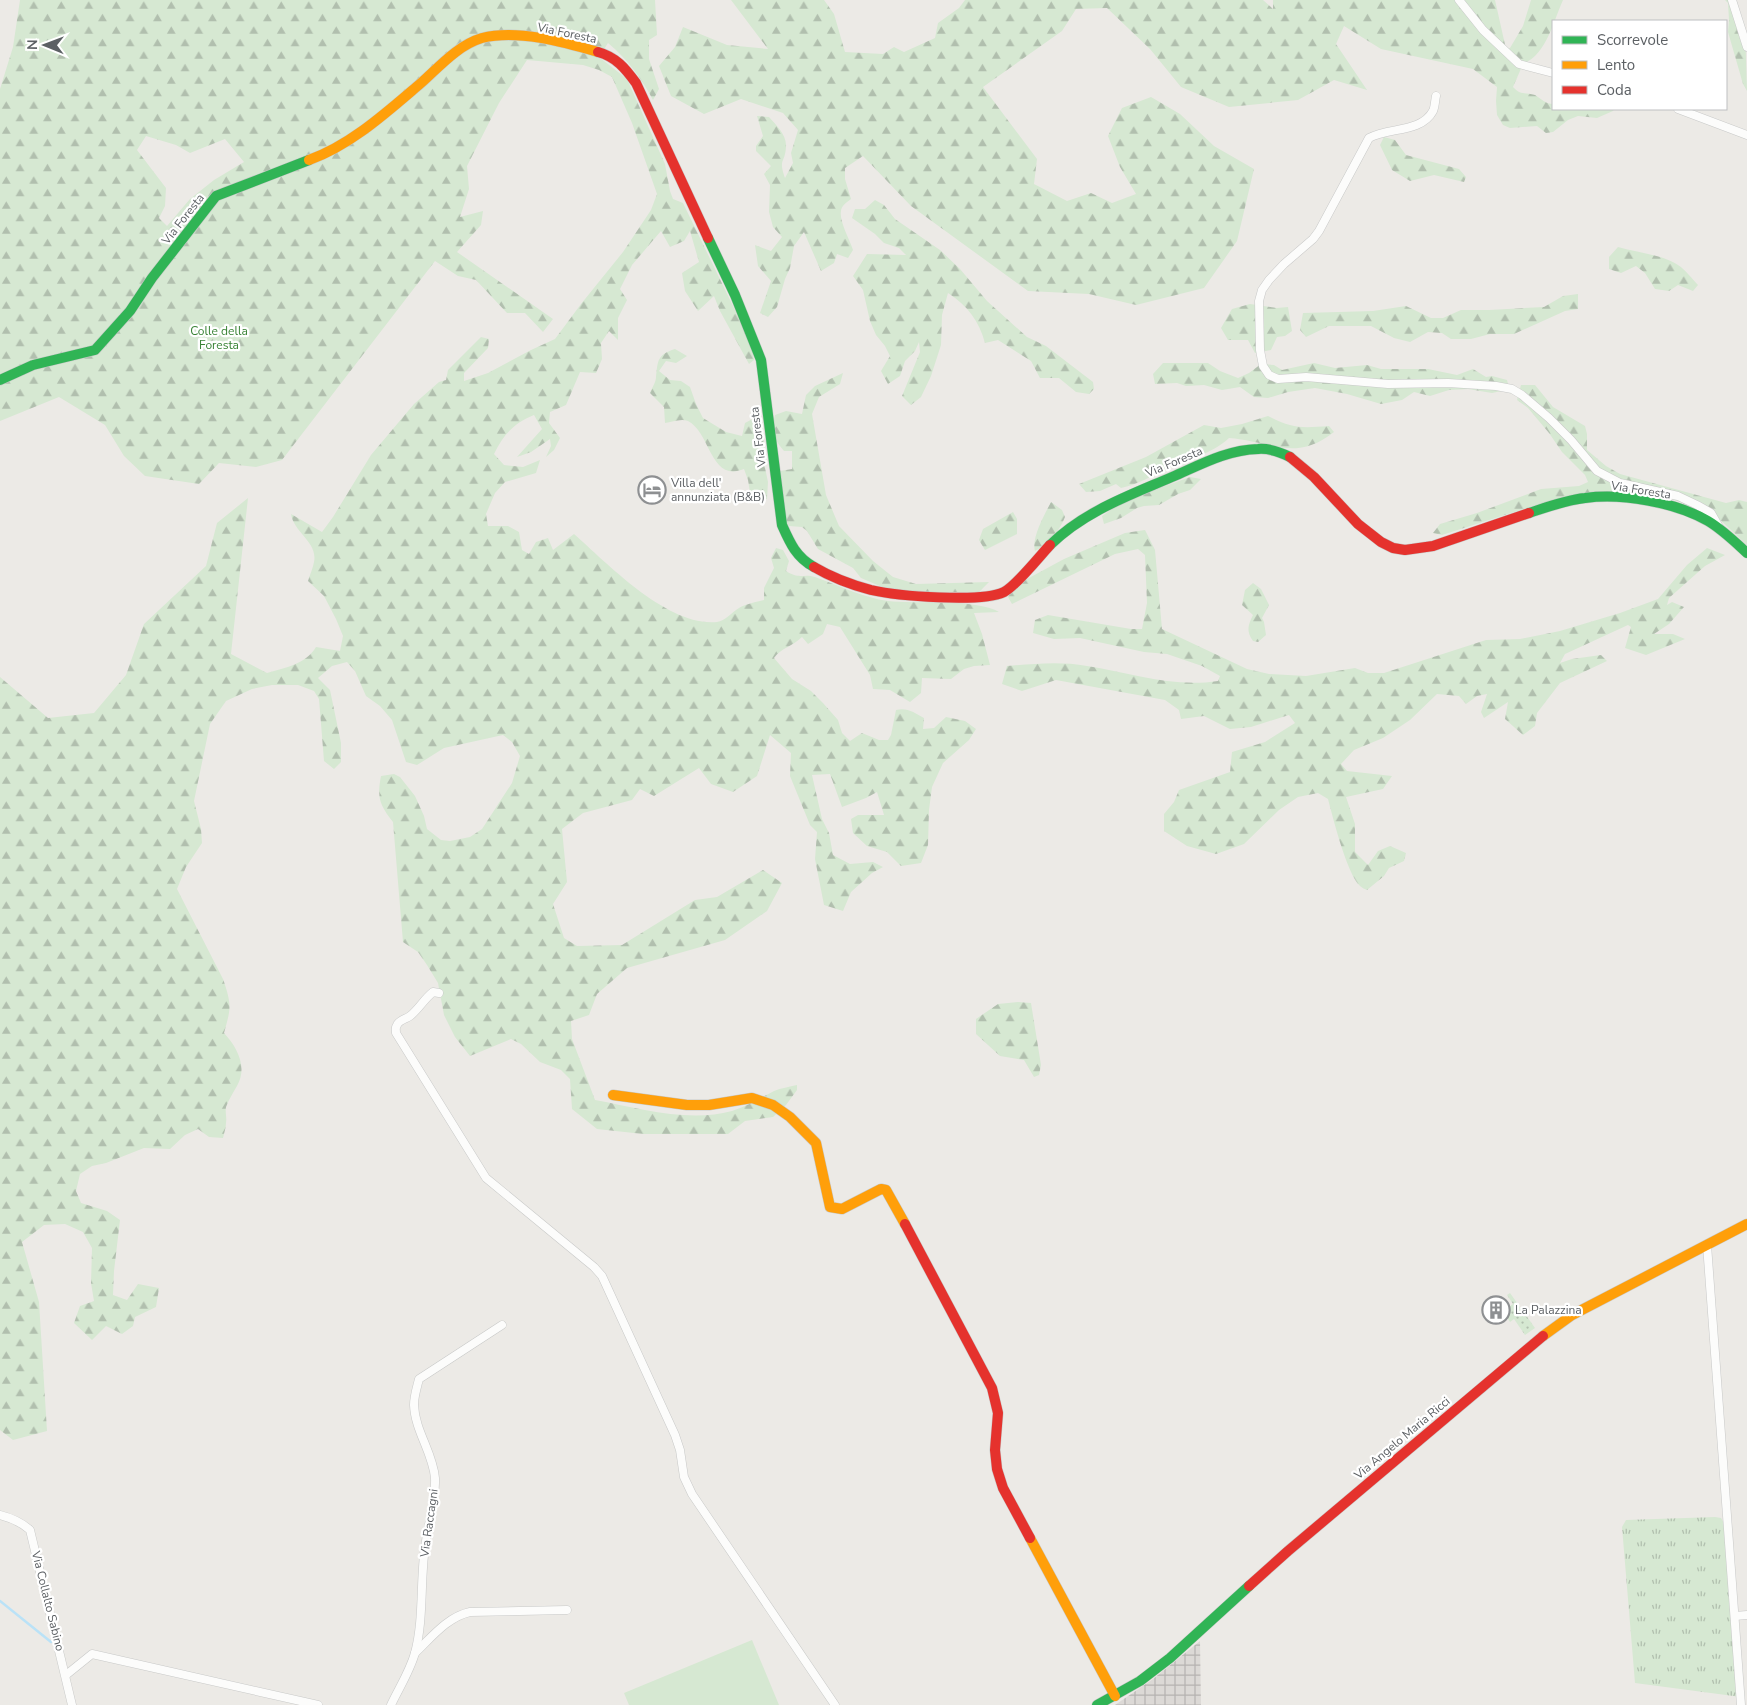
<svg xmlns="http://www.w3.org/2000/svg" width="1747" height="1705" viewBox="0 0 1747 1705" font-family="'Nunito Sans',sans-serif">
  <defs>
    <pattern id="industrial-grid" width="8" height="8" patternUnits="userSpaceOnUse" patternTransform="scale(1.25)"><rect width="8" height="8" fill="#dcd9d6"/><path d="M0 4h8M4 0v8" fill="none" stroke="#b6b3b1"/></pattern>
    <pattern id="grass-tufts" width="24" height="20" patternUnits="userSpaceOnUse" patternTransform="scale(1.25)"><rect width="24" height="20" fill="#d6e8d2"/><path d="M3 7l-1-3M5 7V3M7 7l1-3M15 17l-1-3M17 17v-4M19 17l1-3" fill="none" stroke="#b1bfae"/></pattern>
    <pattern id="forest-firs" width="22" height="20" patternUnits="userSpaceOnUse" patternTransform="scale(1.25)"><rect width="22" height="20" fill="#d6e8d2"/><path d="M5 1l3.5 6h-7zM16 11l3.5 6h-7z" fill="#b1bfae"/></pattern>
    <pattern id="garden-dots" width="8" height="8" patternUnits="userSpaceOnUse" patternTransform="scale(1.25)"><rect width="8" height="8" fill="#d6e8d2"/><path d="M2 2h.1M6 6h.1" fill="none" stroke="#b1bfae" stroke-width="1.8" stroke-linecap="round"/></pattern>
  </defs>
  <rect width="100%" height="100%" fill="#eceae6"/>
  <path fill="url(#industrial-grid)" d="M1200 1641 1201 1705H1115L1153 1679Z"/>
  <path fill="url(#grass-tufts)" d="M1715 1517 1721 1518 1724 1523 1741 1697 1635 1683 1622 1527 1626 1520Z"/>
  <g fill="url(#forest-firs)" fill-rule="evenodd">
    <path d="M20 0H655L657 35 649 40V59L659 89 653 100C640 76 628 60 608 43L599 57 627 79 665 164 670 191 673 199 683 203 751 343 754 360 749 364 720 311 714 296 698 311 685 291 682 273 699 262 690 231 684 241 670 247 661 231 632 265 620 289 627 300 618 318V340L609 331 601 343 602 359 596 373 580 372 566 405 550 412 549 423 560 438 554 450 546 457 551 446 550 439 531 452 517 457 542 429 534 415C514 423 503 435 494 454L504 465 523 467 540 460 536 473 505 482 495 493 486 514 488 526H508L519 532 522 550 529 554 536 542 548 538 553 550 574 534C608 564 668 627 717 622 725 621 732 612 739 608 746 604 756 602 764 600V588L774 568 771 558 776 548 783 550 789 561 786 571C800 580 803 573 815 577 838 585 864 598 888 601 915 604 979 599 999 612L974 613 982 634 990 665 974 666 964 669 951 679 922 678 921 693 910 702 890 690 873 689 870 675 840 627 827 624 823 634 808 644 802 637C793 646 781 648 774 658L792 679 811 691 823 703 838 720 842 733 850 741 862 733 879 740H888L891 735 896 710C907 707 915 713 924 718L923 729 934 728 946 717 965 721 976 729 969 740 943 763 932 787 929 810 928 845 921 863 901 866 887 852 867 846 853 833 851 819 858 815H884L877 792 866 798 842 807 830 774 812 775 822 819 829 833 833 855 850 864 873 862 883 867 872 873 851 892 843 911 824 905 815 859 817 832 810 825 790 776 791 753 770 735 757 776 733 792 711 784 699 768 654 796 640 789 632 800 583 813 562 829 567 882 553 904 564 938 577 946 622 945 695 900 717 897 763 870 782 883 767 911 725 940 627 968 597 994 589 1015 571 1021 572 1039 595 1100C639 1108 688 1123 732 1111 748 1106 760 1098 774 1091 781 1088 789 1087 797 1085V1090L786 1105 773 1117 745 1121 728 1134H643L597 1129 572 1109 570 1079 561 1070 540 1062 521 1044 511 1039 470 1056 455 1037 444 1015 438 983 427 965 418 952 403 942 393 822C379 804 377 797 381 776L394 774 400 777 415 796 424 816 427 829 441 840 450 841 470 837 482 829 512 783 520 756 512 742 503 735 444 748 417 765 406 762 392 720 380 706 366 696 355 671 347 662 332 666 318 678 330 690 341 743V762L334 769 324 761 319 699 314 691 298 685H272L252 689 226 701 210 724 194 801 201 829 202 843 186 867 177 889 223 979C232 1005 231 1008 224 1033 237 1047 248 1067 237 1086 233 1093 229 1099 226 1107 225 1112 227 1117 226 1123 226 1128 224 1133 223 1138L209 1137 198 1129 185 1135 170 1149 144 1148 106 1163 92 1166 80 1174 76 1191 81 1203 107 1211 120 1220 114 1271 113 1295 127 1300 138 1284 159 1288 156 1307 135 1317 133 1326 122 1334 106 1326 92 1340 74 1323 80 1306 94 1301 91 1283 92 1248 83 1232 65 1224 44 1225 22 1242 39 1302 47 1431 13 1440 0 1430V677L48 718 94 713 126 675 144 624 206 566 217 523 248 498 231 654 267 673C286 667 305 665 316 647L340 651 343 636 336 619 324 596 308 581C310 574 313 568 314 562 318 542 294 533 291 514L322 532 333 517 371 455 414 404 439 382 446 380 448 370 481 337 489 339 488 348 464 373V381L488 373 531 350 555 339 581 304 623 252 651 210 657 194 632 123 612 77 599 70 583 65 527 60 499 103 467 166 469 189 460 217 483 211 481 225 457 252 553 319 543 332 525 313H507L476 280 458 276 435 261 282 460 256 467 219 463 199 484 145 476 124 456 105 425 59 397 0 421V89L13 47ZM146 136 176 145 190 153 225 139 244 162 214 180 190 199 167 226 159 218 165 206 166 188 137 150Z"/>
    <path d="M731 0H824L834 14 845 52 883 54 894 47 904 52 935 38 938 23 959 8 965 0H1263L1273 9V0H1495L1506 49 1510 48 1523 26 1531 0H1563C1553 22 1547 54 1523 64L1513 87C1521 96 1526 92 1535 95 1541 99 1546 104 1553 104V109H1614L1613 111 1597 118 1578 116 1568 120 1553 132 1546 133 1537 126 1510 128 1503 125 1497 115 1496 101 1497 87 1473 69 1381 49 1344 26 1336 44 1367 90 1334 80 1298 100 1229 107 1181 87 1150 49 1107 8 1076 9 1062 31 983 87 1037 159 1034 184 1067 201 1091 193 1112 203 1136 194 1120 167 1108 136 1122 108 1151 97 1180 114 1214 146 1254 169 1237 241 1204 288 1136 305 1089 294 1028 291 911 206 863 156 845 168V179L851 199C847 202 841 206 841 211 839 221 850 240 853 250L848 258 837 254 834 263 821 271 804 232 794 246 790 268 785 279 777 307 768 317 760 313 771 281 758 266 755 245 771 251 782 237 773 227 769 212 770 185 764 174 771 166 756 151V146L763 136 757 116 769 117C776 125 787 135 786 147 785 164 778 158 785 178L793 163 791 153 798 130 783 113 741 99 704 114 671 96 659 66 675 47 683 27 727 45 768 49Z"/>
    <path d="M1725 0H1733L1739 16 1745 27 1747 91 1743 84 1728 32 1729 20 1728 3Z"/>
    <path d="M1384 137 1395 140 1406 155 1459 169 1466 177 1464 182 1434 175 1410 181 1392 170 1380 145Z"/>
    <path d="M875 200 884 205 895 219 940 250 960 269 987 301 1027 337 1046 346 1093 382 1094 389 1089 394 1076 392 1059 378H1040L1031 361 998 340 985 343C979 321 968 306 948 293L942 315 941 345 931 376 921 397 911 405 902 396 920 352 919 342 915 351 905 361 900 376 888 384 881 371 890 356 885 346 876 335 870 321 863 290 853 276 867 254 906 255 899 248 884 243 875 234 852 218 855 209H865Z"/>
    <path d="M1618 247C1638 253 1661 254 1678 265 1686 270 1692 279 1698 285L1693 291 1678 285 1669 291 1655 289 1645 273 1636 266 1621 273 1609 269V257Z"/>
    <path d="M1578 294V309L1565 311 1514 334H1490L1471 339H1451L1442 333 1428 332 1410 342 1394 338 1371 326H1329L1306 337 1300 330 1303 313 1373 311 1406 306 1431 318H1443L1461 310H1489L1544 307 1563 296Z"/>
    <path d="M1250 304 1277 308 1288 307 1292 331 1285 336 1277 337 1271 350 1255 353 1248 340H1228L1221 328 1232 309Z"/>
    <path d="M675 349 687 356 676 363 666 361 659 371 670 380 681 381 690 387 696 404 703 418 726 432 742 436 745 423 760 415 765 454 764 463 768 482 767 499H761L750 492 748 480 744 469C710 483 711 433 688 421 681 418 672 422 665 423L664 407 650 393C652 388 656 382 656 377 658 360 657 355 675 349Z"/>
    <path d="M1163 363H1208L1220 371 1238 378 1249 373 1261 364 1274 365 1282 370 1314 363 1335 368 1367 365 1381 369H1428L1457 375 1473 369 1486 377 1492 376 1507 380 1508 384 1506 390 1492 393 1468 389 1449 390 1430 396 1414 392 1402 400 1381 404 1347 394 1315 388 1288 392 1268 398 1254 397 1240 387 1222 390 1204 385 1186 386 1177 383 1155 384 1153 374Z"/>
    <path d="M843 373 840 384 819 397 812 414 826 495 839 526 873 561 893 577 916 584 989 582 979 592H916L882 587 861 578 853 568 818 549 807 531 802 527 789 526 779 512 780 471 792 469V451H784C773 438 770 432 775 415L786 411 802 414 806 395 815 386Z"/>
    <path d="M1521 385H1535L1553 407 1585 426 1587 434V450L1606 466 1620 474 1726 503 1739 500 1747 502V545L1716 516 1672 499 1632 491 1552 500 1442 535 1433 533 1440 524 1477 513 1541 489 1579 486 1588 482 1585 475 1562 452 1549 433 1528 408 1517 400Z"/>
    <path d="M1268 416C1293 429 1302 428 1329 426L1334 432C1295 463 1270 441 1229 438 1212 454 1188 459 1167 469 1150 476 1140 484 1121 488L1116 484 1100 491 1086 492 1079 484 1146 457 1204 425 1221 428 1242 424Z"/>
    <path d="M1190 477 1201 479 1190 490 1178 494 1159 505 1144 506 1137 508 1121 518 1104 524 1102 516 1124 501Z"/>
    <path d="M1051 502 1062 510 1065 517C1060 530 1048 545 1035 551 1031 538 1045 514 1051 502Z"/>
    <path d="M1013 512 1017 519V534L985 550 979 540 983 529Z"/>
    <path d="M1145 530 1155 550 1162 629 1247 669 1269 674 1306 676 1355 668 1368 673H1384L1486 640 1520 639 1560 631 1620 613 1658 599 1687 565 1707 548 1725 555 1705 566 1669 598 1667 605 1672 602 1684 607 1669 624 1654 634H1673L1685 639 1646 655 1625 648 1631 627 1628 625 1565 654 1560 663 1572 659 1601 655 1607 661 1560 683 1537 713 1535 726 1523 735 1505 719 1508 702 1484 718 1481 712 1487 694 1477 696 1466 704 1459 696 1437 694 1410 720 1383 738 1354 750 1341 764 1347 771 1392 776 1383 789 1346 797 1355 824V852L1368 865 1378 851 1390 846 1406 853 1404 861 1389 868 1384 876 1367 890C1365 889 1362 888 1360 886 1347 874 1333 818 1328 799L1318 793 1298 797 1279 810 1244 844 1216 854 1187 846 1164 831V814L1174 802 1179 790 1230 772 1232 752 1265 742 1295 723 1289 715 1251 727 1230 729 1204 716 1181 719 1179 710 1165 700 1056 680 1022 691 1002 684 1007 666C1033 664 1060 661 1087 666 1131 673 1173 688 1218 681L1220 676 1202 666 1167 654 1144 652 1080 638 1054 639 1033 633 1035 620 1048 615 1131 629H1142L1147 603 1145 555 1138 549 1115 554 1012 604 1008 597 1016 585 1064 559 1125 533Z"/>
    <path d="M1253 583 1261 589 1269 605 1262 618 1264 622 1266 635 1258 642 1253 641C1246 631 1248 625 1253 615L1242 605 1245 590Z"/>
    <path d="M1018 1002 1031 1003 1041 1065 1039 1075 1034 1077 1024 1060 1000 1056 976 1034V1019L998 1004Z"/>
  </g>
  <path fill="url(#garden-dots)" d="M1510 1293 1535 1328 1525 1335 1514 1319 1510 1322 1503 1311 1513 1304 1507 1295Z"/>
  <path fill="#d6e8d2" d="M752 1640 779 1705H629L624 1693Z"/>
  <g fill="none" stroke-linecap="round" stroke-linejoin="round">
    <path stroke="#bae2f7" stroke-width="2.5" d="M0 1601 51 1642"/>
    <g stroke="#c8c9c8" stroke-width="9">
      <g id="street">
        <path d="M1459 0 1483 30 1519 64 1553 73"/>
        <path d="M1732 0 1747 47"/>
        <path d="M1436 96C1435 100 1435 107 1433 111 1421 133 1389 127 1369 138L1319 231 1313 239 1284 264 1269 280 1262 290 1259 301 1260 350 1263 366 1269 375 1278 379 1306 377 1388 384 1448 383 1496 386 1512 389 1522 395 1549 418 1571 440 1597 471 1620 483 1678 496 1697 505 1711 513 1719 527"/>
        <path d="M1678 109 1747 135"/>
        <path d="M439 993 433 992C424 999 419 1009 410 1016 406 1019 399 1020 397 1025 395 1028 396 1029 396 1033L486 1178 594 1267 602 1276 675 1435 680 1450 684 1477 692 1494 835 1705"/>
        <path d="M1707 1245 1741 1705"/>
        <path d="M0 1515C12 1518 21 1522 30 1530L72 1705"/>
        <path d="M1735 1616 1747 1615"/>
        <path d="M415 1653C431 1638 447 1617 470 1612L567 1610"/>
        <path d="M66 1675 92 1654 318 1705"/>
        <path d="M391 1705C399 1688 410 1671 415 1653 424 1619 420 1581 425 1547 428 1526 436 1498 435 1478 433 1453 415 1431 414 1405 414 1396 417 1387 419 1379L502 1325"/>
      </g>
    </g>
    <g stroke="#c8c9c8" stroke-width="11">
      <g id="fast">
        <path d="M708 238 735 295 761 360 782 525C790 543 796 557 814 567"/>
        <path d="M0 380 33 365 95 350 130 311 152 278 216 196 309 160"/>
        <path d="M1529 513C1547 507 1566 500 1585 498 1622 493 1675 502 1708 521 1723 530 1735 542 1747 553"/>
        <path d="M1050 545C1085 511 1128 496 1172 477 1200 465 1226 450 1258 449 1270 448 1280 452 1290 457"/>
        <path d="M1097 1705 1140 1681 1170 1658 1249 1586"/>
      </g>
    </g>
    <g stroke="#c8c9c8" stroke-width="11">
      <g id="slow">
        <path d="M309 160C351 145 387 112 421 83 439 67 458 45 482 38 517 29 564 42 598 52"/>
        <path d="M613 1095 687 1105H709L752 1098 773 1105 790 1117 816 1143 830 1207 842 1209 881 1189 886 1190 905 1224"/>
        <path d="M1543 1336 1572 1315 1747 1224"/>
        <path d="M1030 1538 1115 1696"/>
      </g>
    </g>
    <g stroke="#c8c9c8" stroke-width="11">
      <g id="jam">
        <path d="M598 52C616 57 625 68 636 83L708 238"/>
        <path d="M1290 457 1314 477 1358 524 1381 542 1393 548 1405 550 1433 546 1529 513"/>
        <path d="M814 567C831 577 852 585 871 590 897 596 982 603 1004 592 1016 586 1039 557 1050 545"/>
        <path d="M905 1224 992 1388 998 1413 995 1450 997 1469 1003 1488 1030 1538"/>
        <path d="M1249 1586 1288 1551 1543 1336"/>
      </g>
    </g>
    <use href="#street" stroke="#fcfcfb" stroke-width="8"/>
    <use href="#fast" stroke="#30b455" stroke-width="10"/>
    <use href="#slow" stroke="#ff9f0a" stroke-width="10"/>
    <use href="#jam" stroke="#e5322d" stroke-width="10"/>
  </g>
  <defs>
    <g id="hotel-ring" transform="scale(1.4375)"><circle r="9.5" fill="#fff" stroke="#8e9092" stroke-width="1.5"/><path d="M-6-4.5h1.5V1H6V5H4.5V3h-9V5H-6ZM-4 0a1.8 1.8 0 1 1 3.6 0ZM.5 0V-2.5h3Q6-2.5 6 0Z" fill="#8e9092"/></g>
    <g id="building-ring" transform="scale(1.4375)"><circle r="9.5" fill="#fff" stroke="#8e9092" stroke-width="1.5"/><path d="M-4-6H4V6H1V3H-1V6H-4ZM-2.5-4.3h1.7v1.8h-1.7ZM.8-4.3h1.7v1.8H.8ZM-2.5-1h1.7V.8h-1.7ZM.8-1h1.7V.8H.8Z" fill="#8e9092"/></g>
  </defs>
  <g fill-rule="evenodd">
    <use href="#hotel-ring" x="652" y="490"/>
    <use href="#building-ring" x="1496" y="1310"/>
  </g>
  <g text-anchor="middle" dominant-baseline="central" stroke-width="4.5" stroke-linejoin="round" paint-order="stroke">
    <g font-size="12" fill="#5c6064" stroke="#fff">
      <text transform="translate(567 33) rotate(12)">Via Foresta</text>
      <text transform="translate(183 219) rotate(-52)">Via Foresta</text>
      <text transform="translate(758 437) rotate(-97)">Via Foresta</text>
      <text transform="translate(1174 462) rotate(-23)">Via Foresta</text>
      <text transform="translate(1641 490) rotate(9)">Via Foresta</text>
      <text transform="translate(1402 1438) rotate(-40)">Via Angelo Maria Ricci</text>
      <text transform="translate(429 1523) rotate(-82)">Via Raccagni</text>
      <text transform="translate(48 1601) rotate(76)">Via Collalto Sabino</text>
    </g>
    <g font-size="12" fill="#388235" stroke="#fff">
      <text x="219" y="331">Colle della<tspan x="219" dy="14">Foresta</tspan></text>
    </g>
    <g font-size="12" fill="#5c6064" stroke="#fff" text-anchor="start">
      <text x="671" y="483">Villa dell'<tspan x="671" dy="14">annunziata (B&amp;B)</tspan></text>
      <text x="1515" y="1310">La Palazzina</text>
    </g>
  </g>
  <rect x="1552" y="20" width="175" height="90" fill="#ffffff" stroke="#bebfc1"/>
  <rect x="1562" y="36" width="25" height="8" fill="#30b455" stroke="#bebfc1"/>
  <text x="1597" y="45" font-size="15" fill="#5c6064">Scorrevole</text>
  <rect x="1562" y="61" width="25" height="8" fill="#ff9f0a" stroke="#bebfc1"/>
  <text x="1597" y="70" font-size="15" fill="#5c6064">Lento</text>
  <rect x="1562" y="86" width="25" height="8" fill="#e5322d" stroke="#bebfc1"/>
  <text x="1597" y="95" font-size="15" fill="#5c6064">Coda</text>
  <g transform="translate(45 45) rotate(271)" stroke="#ffffff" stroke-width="4" paint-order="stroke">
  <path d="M0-4L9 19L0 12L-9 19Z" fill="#5c6064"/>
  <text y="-8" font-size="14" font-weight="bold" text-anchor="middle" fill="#5c6064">N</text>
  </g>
</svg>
